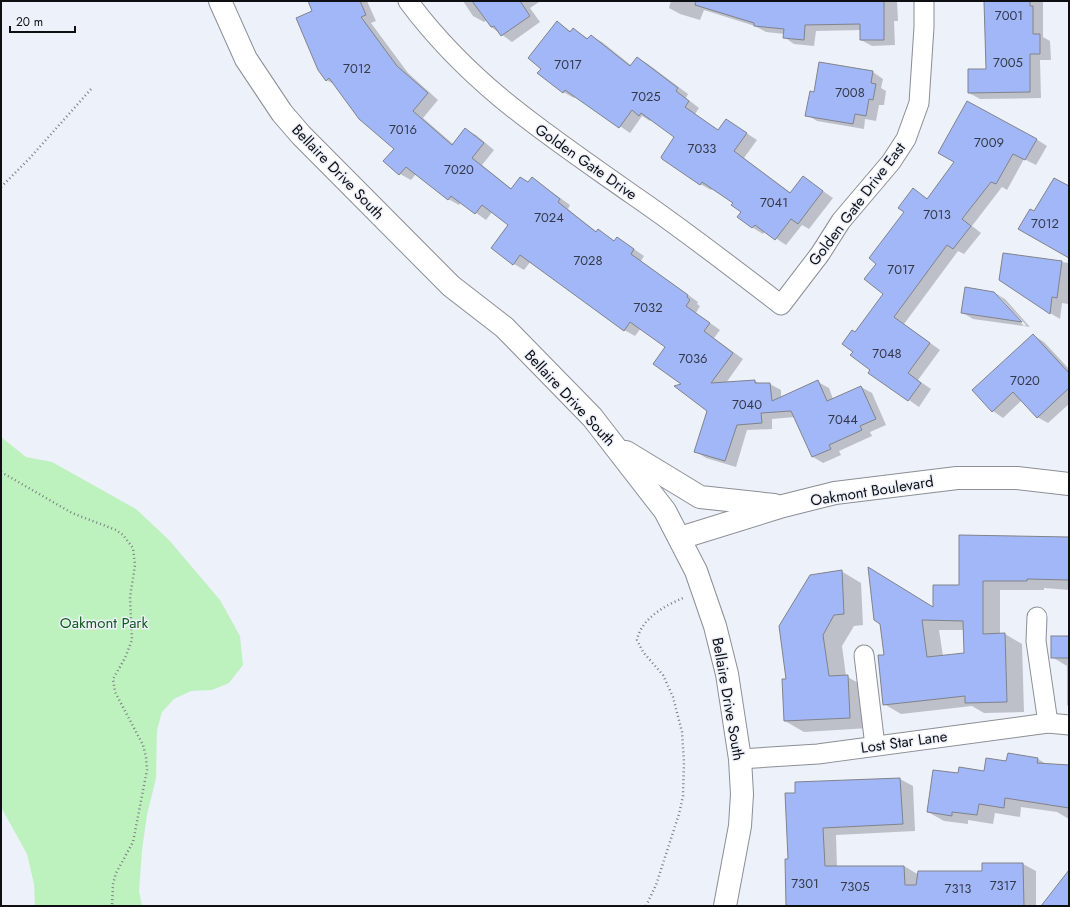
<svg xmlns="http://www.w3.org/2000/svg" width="1070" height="907" viewBox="0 0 1070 907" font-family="Jost,sans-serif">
  <rect width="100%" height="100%" fill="#edf1fa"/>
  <path fill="#bdf2be" d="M1 437 26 457 52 462 136 509 169 540 220 600 240 636 243 665 229 683 212 690 191 691 174 699 162 712 157 730 156 778 147 815 142 850 139 891 142 906H35L34 884 27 854 1 807Z"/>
  <g fill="#0003" fill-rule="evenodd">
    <path d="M309 1H367L376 21 371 23 408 73 438 100 423 118 453 144 465 129 476 135 494 150 482 165 512 189 529 183 532 179 542 185 570 205 568 209 579 218 597 232 598 231 615 241 628 245 644 256 641 261 698 302 697 304 700 306 696 313 720 330 714 338 743 359 726 383 755 381 760 384H770L781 390V398L818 382 829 388 833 399 861 387 872 393 886 425 870 432 872 436 839 451 841 455 823 463 813 457 795 417 772 419V429L747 430 736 467 706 458 695 451 708 410 683 384 667 347 641 328 635 336 624 330 531 261 524 270 514 264 510 225 492 212 486 220 461 202 459 205 448 199 416 174 411 180 400 174 385 161 395 149 336 85 326 80 313 12Z"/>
    <path d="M463 1H538L539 2 530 8 540 22 512 42 491 27 487 20 484 22 473 16Z"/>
    <path d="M671 1H897L898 21H894L895 45 872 46 861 40V30L816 31 814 46 794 44 784 37V34L766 32 755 26 704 10 700 20 680 14 669 8Z"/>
    <path d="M985 1H1046H1043V37L1050 41 1051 60H1040L1041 98 980 99 969 93 988 70Z"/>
    <path d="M558 23 572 32 573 29 589 39 591 36 602 42 632 66 638 58 648 64 688 94 686 98 699 108 695 114 719 131 737 127 757 140 744 158 791 193 803 177 833 198 809 229 802 225 786 245 765 231 763 234 753 228 739 217 742 212 734 203 713 188 711 190 700 184 676 137 651 119 650 121 642 116 630 133 576 96 574 98 563 92 542 68Z"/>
    <path d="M873 72 883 79 881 88 886 91 884 105H879L876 121 865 119 864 129 817 121 807 115 815 93Z"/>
    <path d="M1036 139 1047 146 1036 165 1024 159 1007 190 1002 187 972 226 981 233 964 254 958 251 904 324 940 350 918 380 931 389 919 407 870 373 872 370 854 351 856 333 884 294 877 263 905 212 913 189 928 199Z"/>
    <path d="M1004 254 1069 263 1068 304 1062 303 1060 319 1050 313Z"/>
    <path d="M993 292 1005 299 1030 327 1024 326 1026 325 999 296H997L1024 326 973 319 963 313Z"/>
    <path d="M1033 335 1044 342 1069 369V404L1048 423 1037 417 1022 400 1003 418 993 411Z"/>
    <path d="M1069 538V590L1044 588V590H1000V635L1005 634 1022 644 1024 712 984 713 972 706 901 714 884 704 886 655 934 608 960 586ZM939 630H964L965 654 943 656Z"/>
    <path d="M841 571 861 583 863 625 854 626 842 646 846 676 867 688 869 728 804 732 785 721 788 680Z"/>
    <path d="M1069 637V706L1067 705V666L1052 657Z"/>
    <path d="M1038 759 1048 765 1069 766V819L1057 812 1021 807 1020 817 995 813 993 824 968 820V824L944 821 928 812 959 775 985 772 1007 762Z"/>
    <path d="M900 779 913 786 915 831 836 835 837 867 904 866 919 875 983 872 1023 864 1036 871V906H787L789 860 796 783Z"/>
  </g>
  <g fill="#a2b7f7" stroke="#80838b" fill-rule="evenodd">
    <path d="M308 1H360L366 15 361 17 397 66 428 93 413 111 452 145 465 128 484 143 472 158 511 189 520 177 528 182 532 177 560 199 558 202 568 210 596 232 598 229 614 241 617 237 634 249 631 254 688 295 687 297 690 300 686 306 710 323 704 331 733 353 711 383 755 380V383H770L772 401 818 380 827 401 861 386 876 419 860 426 862 430 829 445 831 449 812 457 791 411 761 413 762 423 737 425 725 461 694 452 707 411 674 386 681 384 653 364 665 347 630 322 624 331 520 255 513 265 491 248 508 225 482 205 475 214 451 196 448 200 406 167 399 175 383 161 394 149 359 119 329 78 326 81 318 70 296 18 312 11Z"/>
    <path d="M472 1H520L530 16 501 36 494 26 491 27Z"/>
    <path d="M696 1H884V40H860V24L805 25 804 40 783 38 784 29 754 26V23L695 5Z"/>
    <path d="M984 1H1030V6H1033V34H1040V54H1030V92L968 93V69H986Z"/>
    <path d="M557 21 570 32 573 28 587 39 591 35 630 66 637 57 678 88 676 91 689 101 685 107 718 130 726 119 747 133 734 151 790 193 803 176 823 191 798 224 791 219 775 240 755 225 752 228 737 217 741 212 731 205 733 203 702 182 700 185 662 159 661 157 674 137 641 113 639 116 632 110 619 128 565 90 563 93 537 73 541 69 528 58Z"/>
    <path d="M819 62 873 71 871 83 876 84 873 100 869 99 866 116 855 114 853 124 805 116 810 91 814 92Z"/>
    <path d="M967 101 1037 139 1025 160 1013 154 996 184 991 182 962 219 971 226 953 249 947 245 894 317 930 343 908 373 921 383 908 401 868 373 870 370 850 355 853 352 842 344 852 330 855 332 883 294 864 279 876 264 869 258 904 212 898 208 913 188 927 199 954 162 938 153Z"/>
    <path d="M1054 178 1069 186V258L1018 229 1030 209 1034 211Z"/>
    <path d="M1003 253 1062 261 1057 298 1052 297 1050 314 999 280Z"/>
    <path d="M965 287 994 292 1022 322 961 313Z"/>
    <path d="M1033 334 1069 373V388L1037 418 1013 392 992 412 972 390Z"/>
    <path d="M959 535 1069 537V580L1027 579V581H983V634L1005 633 1007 702 965 703V696L883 705 878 655H884L880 624 874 620 868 567 933 607V585H959ZM922 620 963 621 964 653 927 657Z"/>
    <path d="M842 570 844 614 834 615 823 635 829 676 848 675 850 718 784 721 782 679H786L779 626 810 575Z"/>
    <rect x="1051" y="636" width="18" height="22"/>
    <path d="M1008 753 1038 758 1037 763 1069 765V808L1005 798 1004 808 979 804 977 815 952 812V816L927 812 933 770 958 773 959 767 984 771 986 758 1006 761Z"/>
    <path d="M900 778 903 824 823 828 825 866H904L905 885H916L918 871H982V863H1023L1024 906H786L785 859H788L785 793H795V782Z"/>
    <path d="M1069 870V906H1041Z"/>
  </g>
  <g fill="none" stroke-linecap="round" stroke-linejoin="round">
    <g stroke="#8b8e96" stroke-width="21">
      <g id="street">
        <path d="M408 1C471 86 548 135 633 195 684 230 732 267 781 305L820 254 841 221 891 162 906 139 919 103 924 27V1"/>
        <path d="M1037 617 1036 641 1048 723"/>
        <path d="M864 655 875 746"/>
        <path d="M740 759 818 754 1048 723 1069 725"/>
      </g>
    </g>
    <g stroke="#8b8e96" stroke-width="24">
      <g id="secondary">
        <path d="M220 1 246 59 282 113 301 135 451 286 504 327 592 417 665 511 696 571 715 626 727 674 740 759 742 794 740 826 725 906"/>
        <path d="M626 452 700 497 774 505"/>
        <path d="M680 538 783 506 835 493 957 478H1017L1069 484"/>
      </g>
    </g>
    <g stroke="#7b7e84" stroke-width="2.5" stroke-dasharray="1 3" stroke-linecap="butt">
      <path d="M1 187 29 159 92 88"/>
      <path d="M1 472 72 513 116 530 123 535 133 548 135 565 130 597 132 640 125 658 113 679 115 692 143 745 146 757 147 770 133 842 116 873 113 884 112 906"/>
      <path d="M646 906 656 885 679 814 683 796 684 762 682 732 673 697 663 675 643 652 637 640C641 619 664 606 683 598"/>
    </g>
    <use href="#street" stroke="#fff" stroke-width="19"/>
    <use href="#secondary" stroke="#fff" stroke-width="22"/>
  </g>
  <g text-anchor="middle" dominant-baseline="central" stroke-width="3" stroke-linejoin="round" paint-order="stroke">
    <g font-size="13" fill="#33394b">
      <text x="1009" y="15">7001</text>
      <text x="1008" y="62">7005</text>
      <text x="568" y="64">7017</text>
      <text x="357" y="68">7012</text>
      <text x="850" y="92">7008</text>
      <text x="646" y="96">7025</text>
      <text x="403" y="129">7016</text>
      <text x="989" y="142">7009</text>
      <text x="702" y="148">7033</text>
      <text x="459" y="169">7020</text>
      <text x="774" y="202">7041</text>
      <text x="937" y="214">7013</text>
      <text x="549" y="217">7024</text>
      <text x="1045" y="223">7012</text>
      <text x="588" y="260">7028</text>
      <text x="901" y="269">7017</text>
      <text x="648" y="307">7032</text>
      <text x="887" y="353">7048</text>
      <text x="693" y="358">7036</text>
      <text x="1025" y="380">7020</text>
      <text x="747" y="404">7040</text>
      <text x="843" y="419">7044</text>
      <text x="805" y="883">7301</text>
      <text x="1003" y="885">7317</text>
      <text x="855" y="886">7305</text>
      <text x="958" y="888">7313</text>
    </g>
    <g font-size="15" fill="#0e0f12" stroke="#edf1fa">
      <text transform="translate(586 162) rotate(35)">Golden Gate Drive</text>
      <text transform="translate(338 172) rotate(46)">Bellaire Drive South</text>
      <text transform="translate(857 204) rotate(-53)">Golden Gate Drive East</text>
      <text transform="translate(570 398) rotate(47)">Bellaire Drive South</text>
      <text transform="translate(872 491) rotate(-9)">Oakmont Boulevard</text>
      <text transform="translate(728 699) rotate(80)">Bellaire Drive South</text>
      <text transform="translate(904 742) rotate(-8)">Lost Star Lane</text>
    </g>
    <g font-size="15" fill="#115b1c" stroke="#edf1fa">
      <text x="104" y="623">Oakmont Park</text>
    </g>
  </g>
  <rect width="1070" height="907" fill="none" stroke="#0e0f12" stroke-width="4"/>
  <path d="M10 26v6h65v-6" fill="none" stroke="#0e0f12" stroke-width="2"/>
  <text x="16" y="26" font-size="12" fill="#0e0f12" stroke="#edf1fa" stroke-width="3" paint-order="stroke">20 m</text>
</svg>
